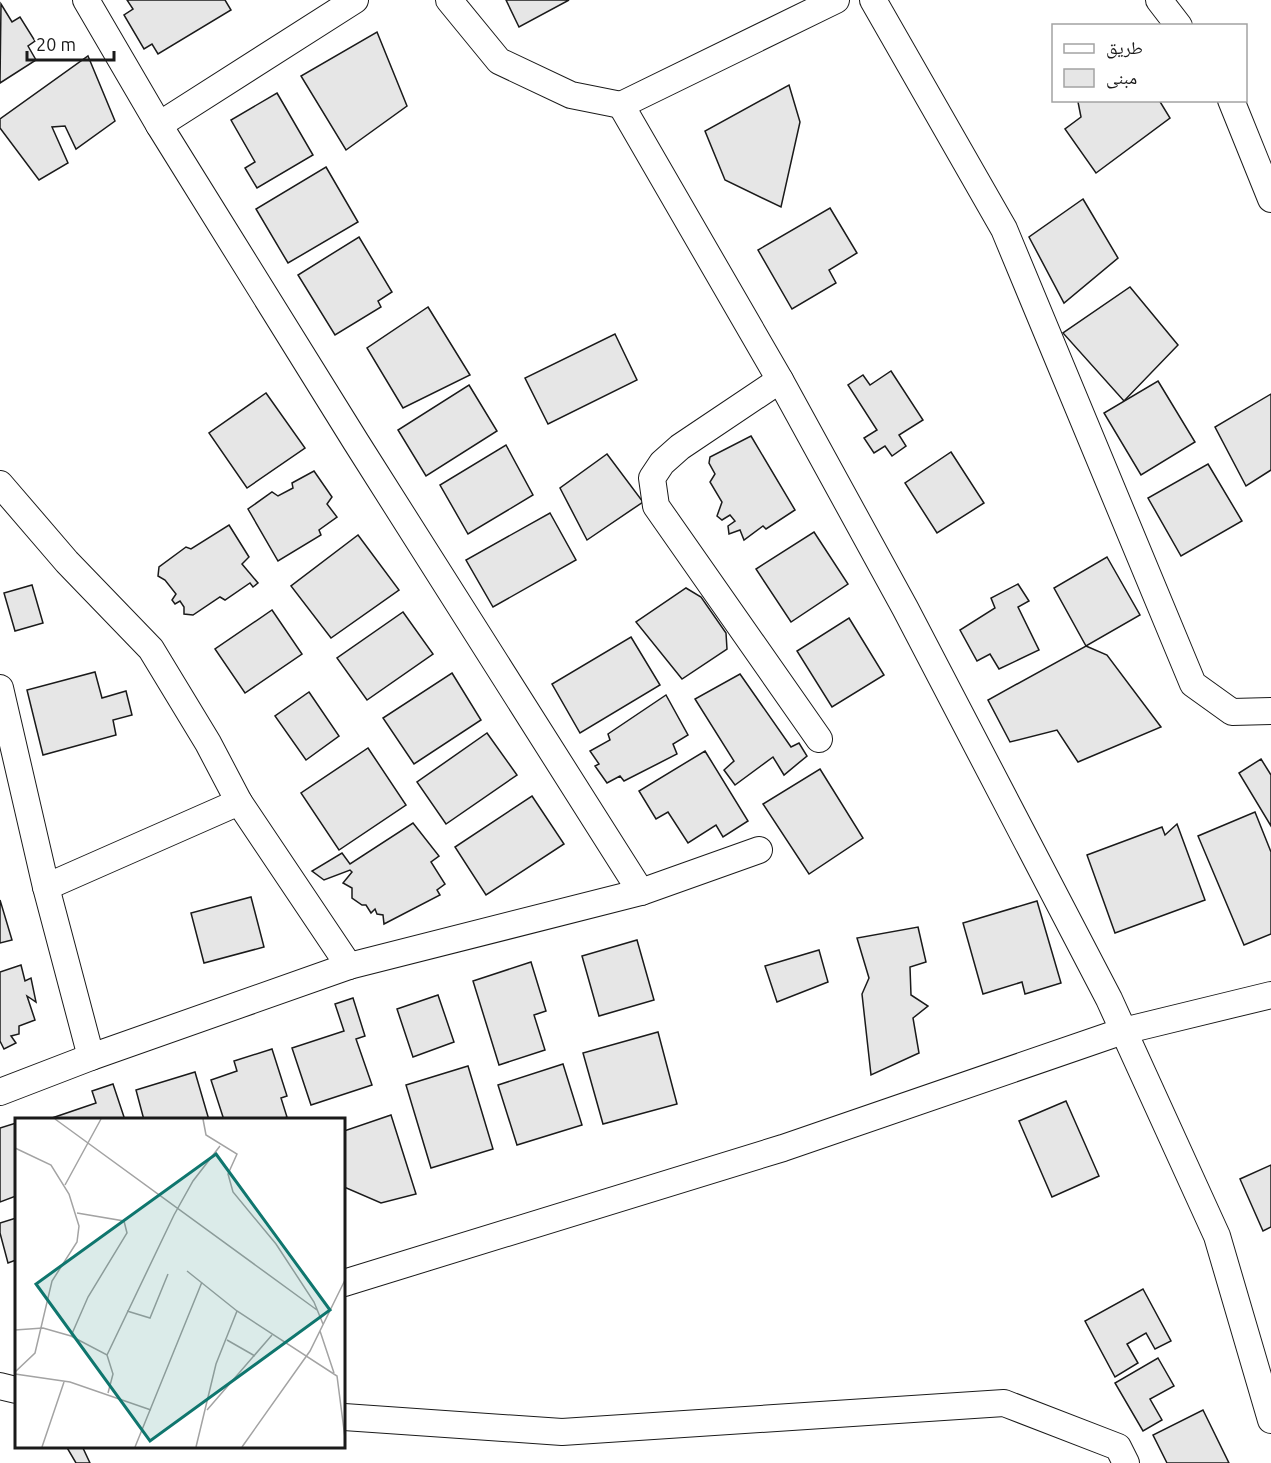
<svg xmlns="http://www.w3.org/2000/svg" width="1271" height="1463" viewBox="0 0 1271 1463" font-family="Ubuntu,'Noto Naskh Arabic',sans-serif">
  <rect width="100%" height="100%" fill="#fff"/>
  <g fill="#e6e6e6" stroke="#1a1a1a" stroke-width="1.5">
    <path d="M127 0H225L231 10 158 54 152 44 144 49 124 15 133 9Z"/>
    <path d="M506 0H569L519 27Z"/>
    <path d="M1 4 12 22 20 17 35 41 28 46 36 60 0 83Z"/>
    <path d="M377 32 407 106 346 150 301 76Z"/>
    <path d="M88 56 115 121 76 149 65 126 52 127 68 163 39 180 0 128V119Z"/>
    <path d="M789 85 800 122 781 207 725 180 705 131Z"/>
    <path d="M277 93 313 155 257 188 245 168 255 162 231 120Z"/>
    <path d="M1080 100H1159L1170 118 1096 173 1065 129 1081 117 1078 102Z"/>
    <path d="M326 167 358 222 288 263 256 209Z"/>
    <path d="M1083 199 1118 258 1064 303 1029 237Z"/>
    <path d="M830 208 857 253 829 270 836 283 792 309 758 250Z"/>
    <path d="M359 237 392 292 378 301 381 307 335 335 298 275Z"/>
    <path d="M1130 287 1178 345 1124 401 1063 333Z"/>
    <path d="M428 307 470 375 403 408 367 348Z"/>
    <path d="M615 334 637 380 548 424 525 378Z"/>
    <path d="M891 371 923 420 899 435 906 446 892 456 885 446 874 453 864 438 877 430 848 385 863 375 870 385Z"/>
    <path d="M1158 381 1195 442 1141 475 1104 413Z"/>
    <path d="M469 385 497 431 426 476 398 430Z"/>
    <path d="M266 393 305 448 247 488 209 433Z"/>
    <path d="M1271 394V470L1246 486 1215 427Z"/>
    <path d="M751 436 795 510 766 529 763 526 744 540 740 530 729 534 728 526 735 521 730 515 722 520 717 516 722 502 710 482 715 474 709 463 710 457Z"/>
    <path d="M506 445 533 495 468 534 440 485Z"/>
    <path d="M951 452 984 503 937 533 905 483Z"/>
    <path d="M607 454 643 502 587 540 560 488Z"/>
    <path d="M1208 464 1242 521 1181 556 1148 498Z"/>
    <path d="M314 471 332 497 327 504 337 517 319 530 321 535 278 561 248 509 272 492 278 496 293 488 292 483Z"/>
    <path d="M550 513 576 560 493 607 466 560Z"/>
    <path d="M229 525 249 557 242 564 258 583 253 587 250 583 225 600 220 597 193 615 184 614V607L180 601 175 604 172 600 176 594 165 580 158 576 159 567 186 547 191 549Z"/>
    <path d="M814 532 848 584 791 622 756 569Z"/>
    <path d="M358 535 399 590 331 638 291 586Z"/>
    <path d="M1107 557 1140 615 1086 646 1054 588Z"/>
    <path d="M1018 584 1029 601 1018 607 1039 650 999 669 990 654 977 661 960 630 995 608 991 598Z"/>
    <path d="M32 585 43 623 15 631 4 593Z"/>
    <path d="M686 588 701 597 726 633 727 649 682 679 636 622Z"/>
    <path d="M272 610 302 654 245 693 215 649Z"/>
    <path d="M403 612 433 654 367 700 337 658Z"/>
    <path d="M849 618 884 675 832 707 797 651Z"/>
    <path d="M631 637 660 685 580 733 552 684Z"/>
    <path d="M1086 646 1107 655 1161 727 1078 762 1057 730 1010 742 988 700Z"/>
    <path d="M95 672 102 698 126 691 132 715 113 720 116 735 43 755 27 690Z"/>
    <path d="M452 673 481 720 414 764 383 718Z"/>
    <path d="M740 674 791 747 799 743 807 756 784 775 773 757 735 785 724 770 734 761 695 699Z"/>
    <path d="M309 692 339 736 306 760 275 716Z"/>
    <path d="M666 695 688 735 673 744 677 754 624 781 620 776 607 783 595 766 599 764 590 751 610 740 608 734Z"/>
    <path d="M487 733 517 775 446 824 417 782Z"/>
    <path d="M368 748 406 805 339 850 301 793Z"/>
    <path d="M705 751 748 821 723 837 716 825 688 843 668 812 656 819 639 791Z"/>
    <path d="M1261 759 1271 775V826L1239 773Z"/>
    <path d="M820 769 863 838 809 874 763 804Z"/>
    <path d="M532 796 564 844 486 895 455 847Z"/>
    <path d="M1255 812 1271 852V934L1244 945 1198 836Z"/>
    <path d="M413 823 439 856 431 862 445 884 437 890 440 895 384 924 383 915 377 914 375 909 371 913 366 905H362L352 898V888L343 883 352 872 350 870 324 880 312 871 342 853 350 864Z"/>
    <path d="M1177 824 1205 900 1115 933 1087 855 1162 827 1165 835Z"/>
    <path d="M251 897 264 947 204 963 191 913Z"/>
    <path d="M0 900 12 940 0 943Z"/>
    <path d="M1037 901 1061 983 1025 994 1022 982 983 994 963 923Z"/>
    <path d="M918 927 926 962 910 967 911 995 928 1006 913 1018 919 1053 871 1075 862 994 869 978 857 938Z"/>
    <path d="M637 940 654 1000 599 1016 582 956Z"/>
    <path d="M819 950 828 982 777 1002 765 966Z"/>
    <path d="M531 962 546 1011 534 1015 545 1050 499 1065 473 981Z"/>
    <path d="M21 965 25 981 31 978 36 1002 27 996 35 1020 19 1026V1034L11 1036 16 1043 4 1049 0 1041V972Z"/>
    <path d="M438 995 454 1042 413 1057 397 1009Z"/>
    <path d="M353 998 365 1036 356 1039 372 1085 311 1105 292 1048 344 1031 335 1004Z"/>
    <path d="M658 1032 677 1104 603 1124 583 1053Z"/>
    <path d="M272 1049 287 1096 281 1098 287 1117 279 1120H224L211 1080 237 1071 234 1061Z"/>
    <path d="M563 1064 582 1125 517 1145 498 1085Z"/>
    <path d="M468 1066 493 1149 431 1168 406 1085Z"/>
    <path d="M195 1072 209 1120H144L136 1090Z"/>
    <path d="M113 1084 125 1120H53L52 1118 96 1103 92 1091Z"/>
    <path d="M1066 1101 1099 1176 1052 1197 1019 1121Z"/>
    <path d="M391 1115 416 1194 381 1203 344 1187V1131Z"/>
    <path d="M16 1123V1196L0 1202V1128Z"/>
    <path d="M1271 1165V1227L1263 1231 1240 1179Z"/>
    <path d="M16 1218V1260L8 1263 0 1233V1223Z"/>
    <path d="M1143 1289 1171 1341 1155 1349 1146 1333 1127 1344 1138 1363 1115 1377 1085 1321Z"/>
    <path d="M1158 1358 1174 1386 1150 1399 1162 1420 1143 1431 1115 1383Z"/>
    <path d="M1203 1410 1229 1463H1167L1153 1435Z"/>
    <path d="M66 1446H82L90 1463H76Z"/>
  </g>
  <g fill="none" stroke-linecap="round" stroke-linejoin="round">
    <g stroke="#1a1a1a" stroke-width="28">
      <g id="street">
        <path d="M86 0 159 125 356 442 641 892"/>
        <path d="M449 0 499 61 571 95 621 105"/>
        <path d="M836 0 621 105 780 380 905 608 1109 999 1217 1236 1271 1420"/>
        <path d="M873 0 1004 229 1193 684 1232 712 1271 711"/>
        <path d="M1159 0 1179 26"/>
        <path d="M1231 100 1271 199"/>
        <path d="M159 125 355 0"/>
        <path d="M780 380 680 447 662 463 652 478 656 506 819 739"/>
        <path d="M0 484 67 562 151 649 208 743 239 802 349 966"/>
        <path d="M0 688 46 887 91 1057"/>
        <path d="M46 887 239 802"/>
        <path d="M0 1092 91 1057 349 966 641 892 759 850"/>
        <path d="M344 1283 783 1148 1123 1031 1271 995"/>
        <path d="M0 1386 16 1390"/>
        <path d="M344 1417 562 1432 1004 1403 1118 1447 1126 1463"/>
      </g>
    </g>
    <use href="#street" stroke="#fff" stroke-width="26"/>
  </g>
  <g transform="translate(15 1118)">
    <rect width="330" height="330" fill="#fff"/>
    <path fill="none" stroke="#a3a3a3" stroke-width="1.5" d="M40 1 302 192M188 1 191 17 222 36 213 56 218 74 261 126 299 184 308 206M0 30 36 47 54 76 64 108 62 124 37 163 20 235 0 254M50 67 86 1M172 153 222 193 322 258 330 320M112 193 135 200 153 156M0 212 28 210 56 218 92 237 159 97 178 63 205 28M305 213 319 255M56 218 73 179 112 115 109 103 62 95M212 222 240 238M92 237 98 256 93 275M0 256 55 264 136 292M192 292 257 217M27 329 49 264M120 329 187 164M181 329 201 246 222 193M227 329 295 233 330 162"/>
    <path fill="#0f766e" fill-opacity="0.15" stroke="#0f766e" stroke-width="3" d="M201 36 315 192 135 323 21 166Z"/>
    <rect width="330" height="330" fill="none" stroke="#1a1a1a" stroke-width="3"/>
  </g>
  <rect x="1052" y="24" width="195" height="78" fill="#ffffff" stroke="#a3a3a3" stroke-width="1.5"/>
  <rect x="1064" y="44" width="30" height="9" fill="#ffffff" stroke="#a3a3a3" stroke-width="1.5"/>
  <text x="1106" y="54" font-size="18" fill="#1a1a1a">طريق</text>
  <rect x="1064" y="69" width="30" height="18" fill="#e6e6e6" stroke="#a3a3a3" stroke-width="1.5"/>
  <text x="1106" y="84" font-size="18" fill="#1a1a1a">مبنى</text>
  <path d="M27 51v9h87v-9" fill="none" stroke="#1a1a1a" stroke-width="3"/>
  <text x="36" y="51" font-size="18" fill="#1a1a1a" stroke="#ffffff" stroke-width="4.5" paint-order="stroke">20 m</text>
</svg>
